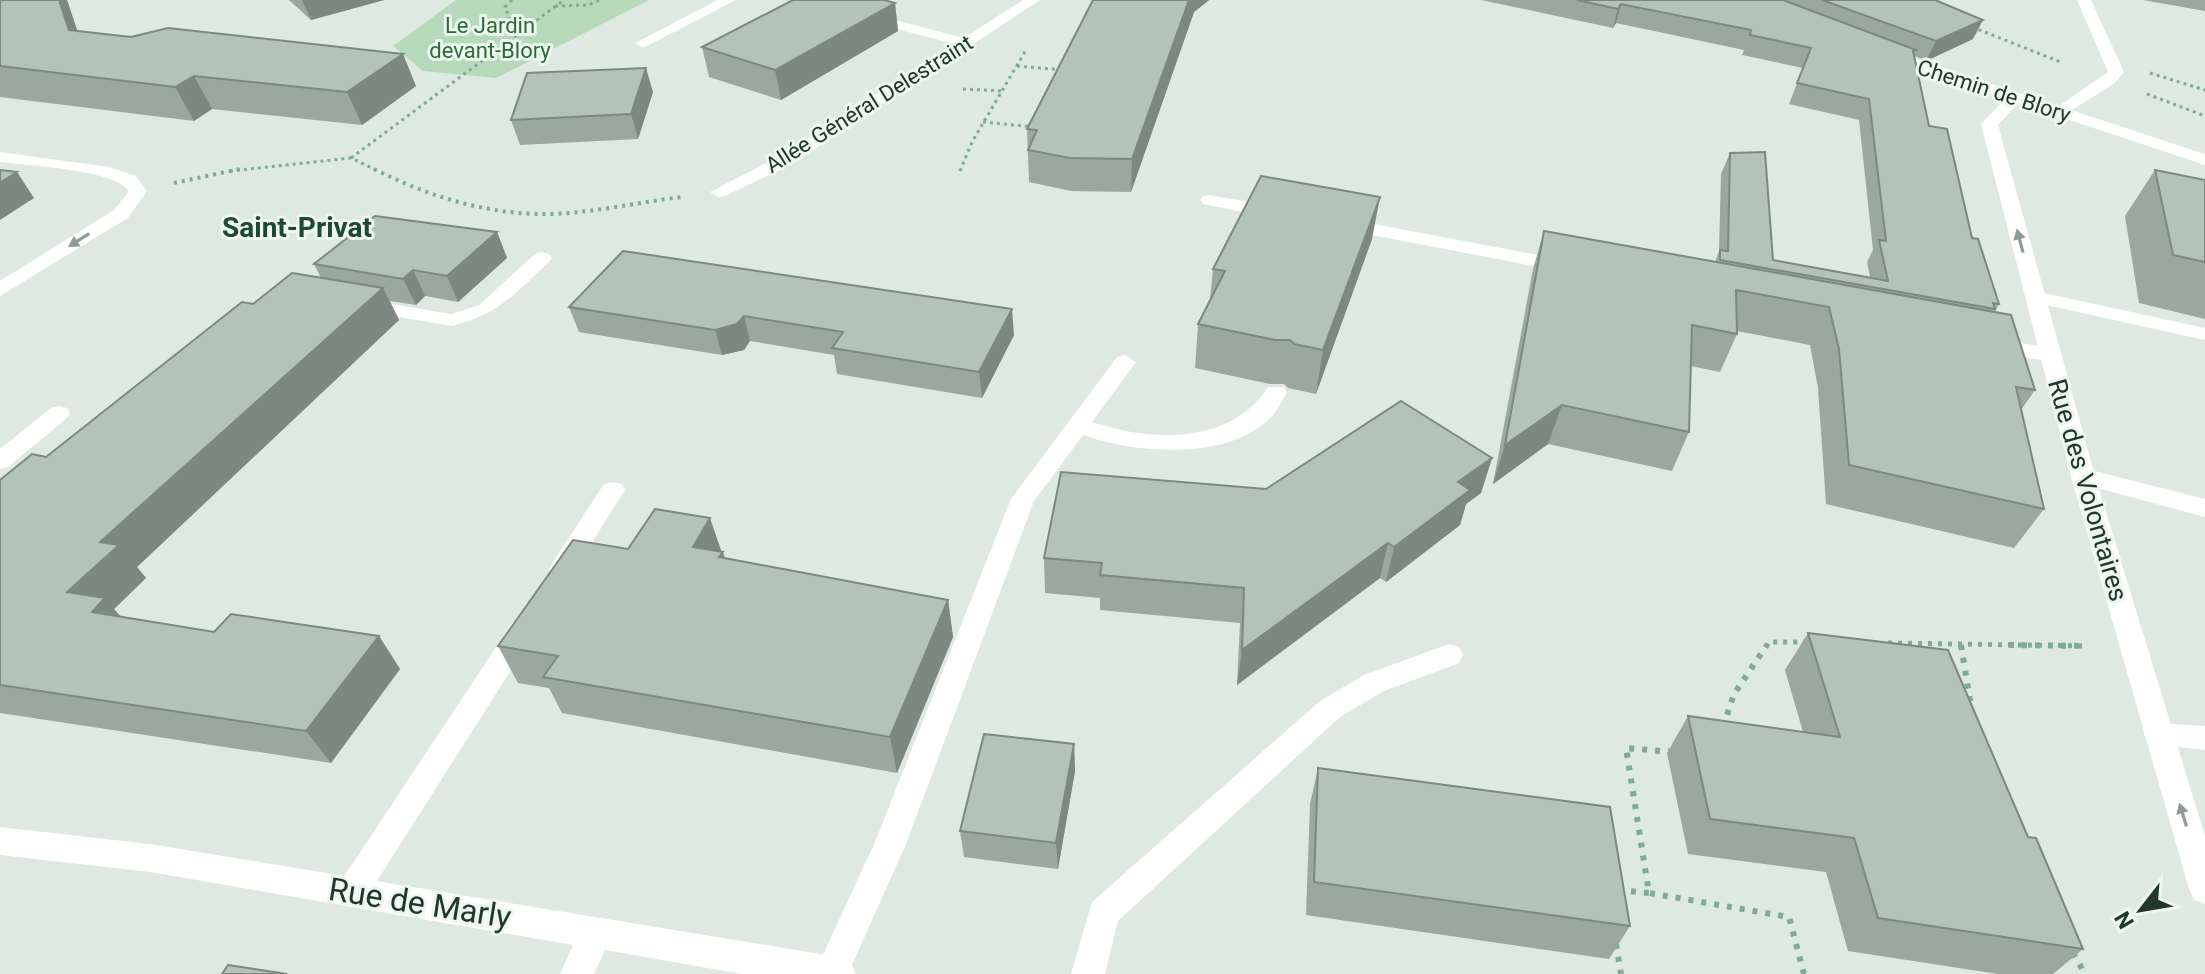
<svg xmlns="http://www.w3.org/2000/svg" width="2205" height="974" viewBox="0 0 2205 974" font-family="Roboto,sans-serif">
  <rect width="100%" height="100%" fill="#dde9e1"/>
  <path fill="#b6dab9" d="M456 0H649L496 78 423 71 393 46Z"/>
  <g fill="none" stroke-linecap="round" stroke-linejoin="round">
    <g stroke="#7fab95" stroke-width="3" stroke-dasharray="3 4" stroke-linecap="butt">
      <path d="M512 0 505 7 513 27 522 31"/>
      <path d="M555 6 588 5 600 0"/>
      <path d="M1972 27 2063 63"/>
      <path d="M1017 66 1062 70"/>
      <path d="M2150 73 2205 90"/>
      <path d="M963 89 1002 91"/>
      <path d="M2147 94 2205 116"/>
      <path d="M983 122 1035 127"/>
      <path d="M351 158 564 0"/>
      <path d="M230 171 351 158 378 171"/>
      <path d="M960 171 972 142 1026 50"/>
    </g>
    <g stroke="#7fab95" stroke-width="4" stroke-dasharray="3 5" stroke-linecap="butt">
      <path d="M374 169C426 195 481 213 540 214 583 215 638 202 682 197"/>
      <path d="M174 183 240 169"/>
    </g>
    <g stroke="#7fab95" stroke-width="5" stroke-dasharray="4 6" stroke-linecap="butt">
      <path d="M1888 643 2086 646"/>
      <path d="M1766 647 1769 642H1806"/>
    </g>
    <g stroke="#7fab95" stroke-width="6" stroke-dasharray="5 8" stroke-linecap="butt">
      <path d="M1961 645 1971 706"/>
      <path d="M2009 645 2086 646"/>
      <path d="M1723 727 1734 694 1767 645"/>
      <path d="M1673 752 1626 748 1649 893 1789 917 1804 974"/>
      <path d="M1618 890 1649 893"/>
      <path d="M1616 944 1621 974"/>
      <path d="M2073 953 2085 974"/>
    </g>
    <g fill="#fff" fill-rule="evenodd">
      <path d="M718 0H736L647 46 642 47 635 43Z"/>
      <path d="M868 13 971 40 973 43 966 47 863 20 861 17Z"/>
      <path d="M1209 195 1278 207 1287 213 1278 219 1203 204 1200 200 1203 196Z"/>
      <path d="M1342 218 1565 260 1575 266 1565 272 1335 228 1333 224Z"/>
      <path d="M542 252 549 254 552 258 549 262C514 294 500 314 452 326L362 311 352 305 362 299 451 314 479 305 535 254Z"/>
      <path d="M2035 291 2205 328V340L2028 301 2025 297Z"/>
      <path d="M1991 338 2051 348 2062 355 2051 362 1984 349 1980 344Z"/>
      <path d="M1125 355 1136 362 1092 422C1151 442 1231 445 1268 387H1284L1287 392C1283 399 1279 407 1274 414 1232 462 1136 454 1083 435L1034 501 906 844 848 974H814L875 842 1011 499 1117 357Z"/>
      <path d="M59 406 67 408 70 413 67 418 8 467 0 469V449L51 408Z"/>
      <path d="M2083 468 2205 499V517L2075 482 2071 476 2075 470Z"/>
      <path d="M613 482 622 484 625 490 571 576 562 579 553 576 549 569 553 562 604 484Z"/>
      <path d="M522 620 532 623 535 630 532 637 363 903 352 907 341 903 336 892 341 881 512 623Z"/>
      <path d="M1449 644 1459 647 1463 655 1459 663 1384 691 1340 717 1118 921 1105 974H1071L1092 902 1320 701 1364 675Z"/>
      <path d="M2159 723 2205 726V750L2149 744 2144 735 2149 726Z"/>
    </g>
    <g fill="#fff" fill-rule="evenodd">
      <path d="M1023 0H1040L792 164 725 196 719 197 710 192 780 156Z"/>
      <path d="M2077 0H2091L2124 72 2115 83 2059 118 2051 113 2053 110 2108 72Z"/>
      <path d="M2015 93 2023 98 1998 125 2095 476 2205 836V904L2194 900 2189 889 2071 476 1981 124 2009 95Z"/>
      <path d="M0 152 109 167 136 176 147 191 128 218 0 296V281L114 210 129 191C113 169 28 166 0 162Z"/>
      <path d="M0 827 150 844 839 957 851 962 856 974H742L605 950 594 974H560L573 945 150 872 0 855Z"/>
    </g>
    <path fill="#fff" fill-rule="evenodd" d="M1888 50 2205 154V165L1883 58 1880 55Z"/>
  </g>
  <g fill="#9aa8a0">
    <path d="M0 0H67L77 31 416 86 362 125 212 109 194 121 0 97Z"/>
    <path d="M289 0H384L311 20Z"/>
    <path d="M1093 0H1209L1194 12 1131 192 1071 191 1029 182 1027 129Z"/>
    <path d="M1481 0H1935L1973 39 1926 61 1915 56 1929 126 1972 238 1999 304 1995 312 2035 390 2021 410 2044 509 2014 548 1826 504 1818 388 1810 345 1737 331V334L1720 372 1691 366 1689 432 1672 471 1548 444 1493 484 1533 269 1544 231 1715 262 1719 251 1721 174 1730 153 1773 260 1870 277 1867 262 1873 250 1859 120 1789 104 1803 68 1742 55 1744 50 1616 23 1613 28Z"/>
    <path d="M2143 0H2205V11Z"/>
    <path d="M895 3 898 31 781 100 709 77 702 47Z"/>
    <path d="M653 92 638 139 520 145 511 120Z"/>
    <path d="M2155 170 2205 180V319L2139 303 2125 216Z"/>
    <path d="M497 232 507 258 458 302 425 296 416 305 390 301 399 320 137 567 146 578 114 609 121 617 214 632 379 636 400 669 331 763 0 713V480L46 457 253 304 321 278 314 264Z"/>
    <path d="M1372 239 1316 394 1288 388 1284 384H1270L1195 368 1198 324 1210 300 1213 269Z"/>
    <path d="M623 251 1014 335 982 398 837 374 834 355 750 341 744 350 722 355 579 332 569 307Z"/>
    <path d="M1492 458 1481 493 1466 504 1460 525 1386 582 1380 578 1237 685 1240 623 1100 610V598L1045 593 1044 558 1266 489Z"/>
    <path d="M628 549 721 551 725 558 948 600 953 637 897 773 562 713 549 688 518 683 498 646Z"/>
    <path d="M1808 633 2028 837 2083 949 2053 974H1998L1848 951 1826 872 1688 854 1667 753 1688 716 1803 732 1785 670Z"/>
    <path d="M1074 744 1075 771 1058 869 964 857 960 831Z"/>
    <path d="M1318 768 1630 926 1609 959 1306 915 1310 804Z"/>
  </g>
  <g fill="#7d8882">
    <path d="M59 0H67L88 62 69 30Z"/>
    <path d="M302 0H384L311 20Z"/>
    <path d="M1189 0H1209L1194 12 1131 192 1132 159Z"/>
    <path d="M895 3 898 31 781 100 775 70Z"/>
    <path d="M1621 4 1616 23 1613 28 1618 9Z"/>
    <path d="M1983 20 1973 39 1926 61 1936 41Z"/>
    <path d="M403 54 416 86 362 125 347 92Z"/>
    <path d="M646 68 653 92 638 139 631 114Z"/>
    <path d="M194 76 212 109 194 121 175 87Z"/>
    <path d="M17 172 34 198 0 220V183Z"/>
    <path d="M1380 197 1372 239 1316 394 1323 350Z"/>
    <path d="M497 232 507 258 458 302 447 276Z"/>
    <path d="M413 270 425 296 416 305 403 279Z"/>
    <path d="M383 288 399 320 137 567 146 578 114 609 133 631 100 621 67 592 100 542Z"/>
    <path d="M1012 309 1014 335 982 398 979 372Z"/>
    <path d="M744 316 750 341 744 350 722 355 715 330Z"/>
    <path d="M1562 405 1548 444 1493 484 1505 445Z"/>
    <path d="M1492 458 1481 493 1466 504 1460 525 1386 582 1394 547 1458 482Z"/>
    <path d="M710 518 722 553 723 552 734 589 693 547Z"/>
    <path d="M1388 543 1380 578 1237 685 1242 650Z"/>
    <path d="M948 600 953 637 897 773 890 737Z"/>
    <path d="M379 636 400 669 331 763 306 731Z"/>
    <path d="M1074 744 1075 771 1058 869 1056 843Z"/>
  </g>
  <g fill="#b3c3ba" stroke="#7d8882" stroke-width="2">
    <path d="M0 0H59L69 30 131 37 168 28 403 54 347 92 194 76 175 87 0 66Z"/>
    <path d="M793 0H884L895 3 775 70 702 47Z"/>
    <path d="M1093 0H1189L1132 159 1070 158 1028 150 1037 130 1027 129Z"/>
    <path d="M1577 0H1783L1916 50 1913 51 1929 126 1947 129 1972 238 1978 239 1999 304 1993 303 1995 309 1720 260V250L1728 251 1730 153 1765 152 1773 260 1888 281 1879 240 1886 241 1869 99 1797 83 1811 48 1750 35 1751 30 1621 4 1618 9Z"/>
    <path d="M1822 0H1935L1983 20 1936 41Z"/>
    <path d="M646 68 631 114 511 120 527 73Z"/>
    <path d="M0 170 17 172 0 183Z"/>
    <path d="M2155 170 2205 180V262L2173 255Z"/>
    <path d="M1261 176 1380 197 1323 350 1294 344 1290 340H1275L1198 324 1225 271 1213 269Z"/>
    <path d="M375 216 497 232 447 276 413 270 403 279 314 264Z"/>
    <path d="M1544 231 2011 315 2035 390 2016 387 2044 509 1849 465 1839 349 1829 307 1736 290 1737 334 1692 325 1689 432 1562 405 1505 445Z"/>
    <path d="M623 251 1012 309 979 372 832 348 843 332 744 316 737 324 715 330 569 307Z"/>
    <path d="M292 273 383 288 100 542 119 545 67 592 105 598 92 612 214 632 231 614 379 636 306 731 0 685V480L32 454 46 457 242 302 253 304Z"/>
    <path d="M1401 401 1492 458 1458 482 1470 490 1394 547 1388 543 1242 650 1244 588 1100 575 1102 563 1044 558 1061 472 1266 489Z"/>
    <path d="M655 509 710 518 693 547 723 552 719 557 948 600 890 737 543 677 558 656 498 646 573 540 628 549Z"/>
    <path d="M1808 633 1948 650 2028 837 2036 838 2083 949 1878 918 1854 838 1710 819 1688 716 1840 737Z"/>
    <path d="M984 734 1074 744 1056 843 960 831Z"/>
    <path d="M1318 768 1610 807 1630 926 1314 882Z"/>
    <path d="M228 965 287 974H222Z"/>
  </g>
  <defs><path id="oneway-solid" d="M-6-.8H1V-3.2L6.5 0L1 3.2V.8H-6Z" transform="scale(2)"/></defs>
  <g fill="#909b96">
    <use href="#oneway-solid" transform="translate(79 240) rotate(148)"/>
    <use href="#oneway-solid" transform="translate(2020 241) rotate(-105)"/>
    <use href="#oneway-solid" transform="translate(2183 815) rotate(-107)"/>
  </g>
  <g text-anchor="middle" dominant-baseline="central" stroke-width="6" stroke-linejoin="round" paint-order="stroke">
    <g font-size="22" fill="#2b6c38" stroke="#edf6f0">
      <text x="490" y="25">Le Jardin<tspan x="490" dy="25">devant-Blory</tspan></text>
    </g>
    <g font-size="22" fill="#20372c" stroke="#edf6f0">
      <text transform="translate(1994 91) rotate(18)">Chemin de Blory</text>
      <text transform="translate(869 104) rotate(-32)">Allée Général Delestraint</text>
    </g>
    <g font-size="26" fill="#20372c" stroke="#edf6f0">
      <text transform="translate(2088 490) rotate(74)">Rue des Volontaires</text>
    </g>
    <g font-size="28" font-weight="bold" fill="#1d4835" stroke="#edf6f0">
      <text x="297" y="227">Saint-Privat</text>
    </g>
    <g font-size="32" fill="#20372c" stroke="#edf6f0">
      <text transform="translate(420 903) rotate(9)">Rue de Marly</text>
    </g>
  </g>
  <g transform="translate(2141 910) rotate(239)" stroke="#edf6f0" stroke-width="6" paint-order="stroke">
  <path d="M0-6L14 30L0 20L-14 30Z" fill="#20372c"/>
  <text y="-12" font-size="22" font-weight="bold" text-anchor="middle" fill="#20372c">N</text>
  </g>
</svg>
